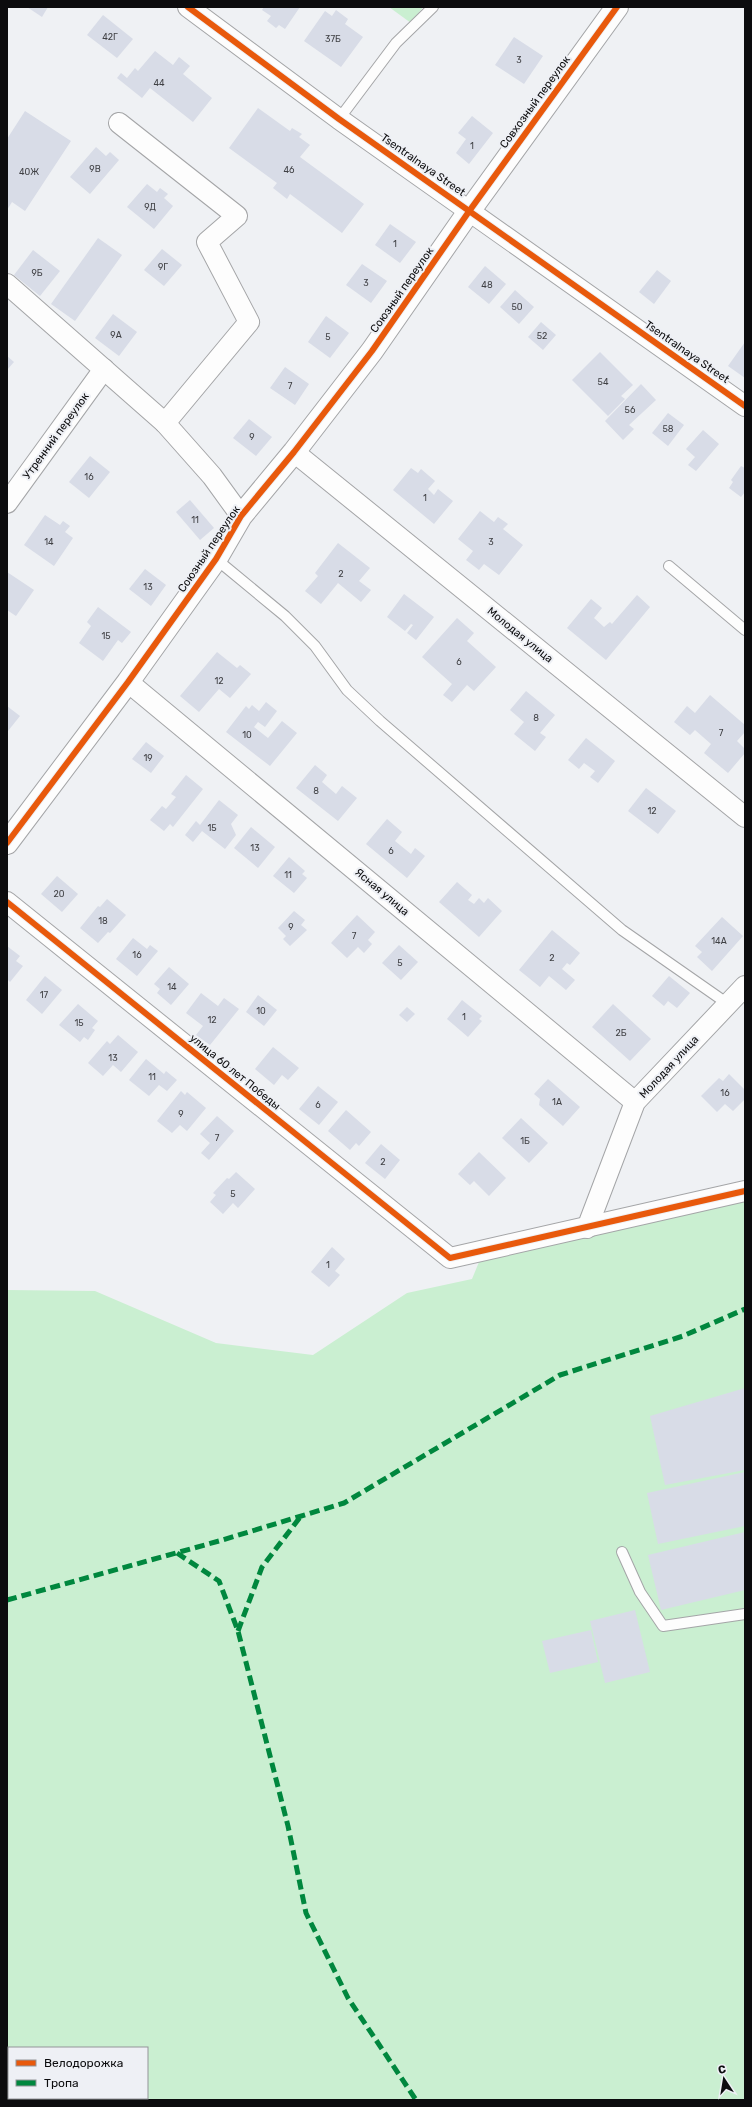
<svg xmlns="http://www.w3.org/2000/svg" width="752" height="2107" viewBox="0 0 752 2107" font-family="Rubik,sans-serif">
  <rect width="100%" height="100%" fill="#eff1f4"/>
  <g fill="#caefd1" fill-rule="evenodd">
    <path d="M389 7H423L411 23Z"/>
    <path d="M745 1200V2100H7V1290L95 1291 216 1343 313 1355 407 1293 472 1279 479 1262ZM9 2048H147V2098H9Z"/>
  </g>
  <g fill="#d8dce7">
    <path d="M27 7H48L42 17Z"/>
    <path d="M264 7H300L285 29 279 25 276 28 267 21 271 16 262 10Z"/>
    <path d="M336 10 348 19 345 24 363 37 341 67 304 41 325 11 332 16Z"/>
    <path d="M103 15 133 39 117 58 87 35Z"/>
    <path d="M514 37 543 56 524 84 495 65Z"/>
    <path d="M155 51 173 65 179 57 190 66 183 74 212 98 193 122 150 88 142 98 117 78 121 73 127 78 135 68 138 71Z"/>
    <path d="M258 108 290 131 292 128 302 134 299 137 310 145 300 157 364 204 342 233 290 194 287 199 273 188 277 183 229 148Z"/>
    <path d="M25 111 71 141 25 211 12 202 7 210V139Z"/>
    <path d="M472 116 493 133 469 164 456 153 466 139 458 133Z"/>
    <path d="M96 147 106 156 110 152 119 160 90 194 70 177Z"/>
    <path d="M147 184 157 192 160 188 168 194 164 198 173 206 154 229 127 207Z"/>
    <path d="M390 224 416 242 400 263 375 245Z"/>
    <path d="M98 238 122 255 75 321 51 304Z"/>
    <path d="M162 249 182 265 164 286 144 270Z"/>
    <path d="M33 250 60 271 40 296 14 275Z"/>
    <path d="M362 264 387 281 371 303 346 285Z"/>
    <path d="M485 266 506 284 489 304 468 287Z"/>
    <path d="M657 270 671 281 654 304 639 292Z"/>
    <path d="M515 290 534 307 519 324 500 307Z"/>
    <path d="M113 314 137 332 119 356 95 338Z"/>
    <path d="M326 316 349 333 330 358 308 342Z"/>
    <path d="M541 322 556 335 543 350 528 337Z"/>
    <path d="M745 342V378L728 366Z"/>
    <path d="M600 352 633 385 621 396 625 399 608 416 572 380Z"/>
    <path d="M7 356 14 362 7 370Z"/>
    <path d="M285 367 309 384 295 405 270 388Z"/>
    <path d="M641 384 656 400 629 425 634 429 623 440 605 421Z"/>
    <path d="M668 413 684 425 668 446 652 433Z"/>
    <path d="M249 419 272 437 256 456 233 438Z"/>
    <path d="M703 430 719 444 696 471 688 465 695 457 686 449Z"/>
    <path d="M90 456 110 472 89 498 69 482Z"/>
    <path d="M741 466 745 468V492L741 497 729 488 733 482 731 480Z"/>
    <path d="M411 468 418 473 421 469 435 481 428 489 434 495 438 489 453 501 434 524 393 490Z"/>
    <path d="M190 500 214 528 200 540 176 512Z"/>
    <path d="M480 511 494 522 498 517 508 524 503 529 523 545 499 575 484 564 479 570 466 560 473 551 458 539Z"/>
    <path d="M45 515 60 525 63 521 70 526 65 532 73 538 54 566 24 545Z"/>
    <path d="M338 543 370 568 359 581 371 590 361 602 338 583 321 604 305 591 318 576 315 573Z"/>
    <path d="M145 569 166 585 151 606 129 589Z"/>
    <path d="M7 572 34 590 16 616 7 610Z"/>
    <path d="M404 594 434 617 416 640 407 633 413 625 411 624 405 631 387 617Z"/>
    <path d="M637 595 650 607 606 660 567 628 591 599 602 608 594 618 604 627 610 622 612 624Z"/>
    <path d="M98 607 131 632 122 643 118 640 103 661 79 643 91 626 87 622Z"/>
    <path d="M457 618 474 633 467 641 496 667 474 691 467 685 452 702 443 695 452 684 422 657Z"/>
    <path d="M217 652 237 668 240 665 251 674 230 698 219 689 199 712 180 696Z"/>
    <path d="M526 691 555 715 540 733 546 737 535 751 514 734 524 722 510 710Z"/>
    <path d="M710 695 745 725V732L737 741 745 749V753L728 773 704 753 711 744 695 730 690 735 674 722 687 706 695 713Z"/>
    <path d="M266 702 277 711 265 727 258 722 254 727 268 738 282 721 297 733 270 766 226 732 246 706 249 709 252 705 259 711Z"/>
    <path d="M7 706 20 716 8 731 7 729Z"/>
    <path d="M586 738 615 761 598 783 590 777 595 771 584 763 579 769 568 760Z"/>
    <path d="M146 742 164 756 151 773 132 759Z"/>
    <path d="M315 765 327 775 322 782 336 794 342 786 357 798 338 821 296 788Z"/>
    <path d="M186 775 203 789 173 827 170 824 164 831 150 820 162 806 166 809 176 797 171 794Z"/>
    <path d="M646 788 676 811 658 834 628 811Z"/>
    <path d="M219 800 238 815 231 824 236 835 225 849 202 831 193 842 185 835 196 821 200 825Z"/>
    <path d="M387 819 402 832 395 841 411 854 415 848 425 856 407 878 366 844Z"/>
    <path d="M251 827 275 847 258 868 234 848Z"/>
    <path d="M289 857 305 871 302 874 307 878 294 893 273 876Z"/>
    <path d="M57 876 78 894 62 912 41 894Z"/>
    <path d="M457 882 472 895 468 900 474 904 479 898 484 903 488 898 502 911 479 937 439 902Z"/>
    <path d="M107 899 126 915 110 933 108 932 98 943 80 928 98 906 100 907Z"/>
    <path d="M294 911 305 920 301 925 307 930 290 946 283 939 286 936 278 928Z"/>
    <path d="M357 915 375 932 368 940 372 944 364 953 358 947 347 958 331 943Z"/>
    <path d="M722 917 743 936 712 971 697 957 702 952 695 946Z"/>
    <path d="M552 930 580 953 570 965 567 963 562 969 575 980 566 990 549 976 540 987 519 970Z"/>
    <path d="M133 938 147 949 150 945 158 951 137 976 116 959Z"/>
    <path d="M399 945 418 962 401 980 382 963Z"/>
    <path d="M7 946 20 956 16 961 23 966 10 982 7 979Z"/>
    <path d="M169 967 189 984 171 1005 157 993 160 989 154 984Z"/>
    <path d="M45 976 62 990 42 1014 26 1000Z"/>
    <path d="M669 976 690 993 677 1008 668 1001 664 1006 652 996Z"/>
    <path d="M201 993 218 1006 224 998 239 1009 210 1045 196 1035 203 1026 186 1013Z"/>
    <path d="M258 995 277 1010 264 1026 246 1012Z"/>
    <path d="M462 1000 482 1016 479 1019 482 1021 468 1037 447 1019Z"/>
    <path d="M78 1004 98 1021 92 1028 95 1030 88 1040 84 1037 80 1042 59 1025Z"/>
    <path d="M613 1004 651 1039 630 1061 592 1027Z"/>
    <path d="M407 1007 415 1014 407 1022 399 1015Z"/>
    <path d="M118 1035 138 1052 121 1072 113 1065 103 1076 88 1063 107 1041 110 1044Z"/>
    <path d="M273 1047 299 1068 288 1080 282 1075 274 1085 255 1069Z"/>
    <path d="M146 1059 164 1074 166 1071 177 1080 167 1091 159 1085 149 1096 129 1080Z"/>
    <path d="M729 1074 745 1090V1099L733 1111 725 1104 717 1112 701 1096 719 1078 723 1081Z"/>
    <path d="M548 1079 580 1107 563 1126 539 1105 540 1099 534 1094Z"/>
    <path d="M318 1086 338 1102 319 1125 299 1109Z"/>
    <path d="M181 1091 185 1095 187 1092 206 1108 187 1131 180 1125 172 1133 157 1121Z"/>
    <path d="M346 1110 371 1132 359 1146 356 1143 350 1150 328 1131Z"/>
    <path d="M217 1116 234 1131 209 1160 201 1153 210 1143 200 1134Z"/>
    <path d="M521 1118 548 1143 529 1163 502 1138Z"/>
    <path d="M381 1144 400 1160 385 1179 365 1163Z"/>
    <path d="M479 1152 506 1178 489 1196 474 1181 470 1185 458 1174Z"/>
    <path d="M236 1172 255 1189 238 1208 233 1203 223 1214 210 1202 216 1195 213 1193 227 1178 229 1179Z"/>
    <path d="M332 1247 345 1259 335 1271 340 1275 329 1287 311 1272Z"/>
    <path d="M745 1388V1470L665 1485 650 1416Z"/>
    <path d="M745 1472V1526L658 1544 647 1493Z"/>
    <path d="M745 1532V1590L661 1610 648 1555Z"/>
    <path d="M635 1610 650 1672 605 1683 590 1621Z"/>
    <path d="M591 1630 598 1662 550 1673 542 1641Z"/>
  </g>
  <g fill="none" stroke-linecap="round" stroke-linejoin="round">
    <g stroke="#a4a5a7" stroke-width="12">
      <g id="lane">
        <path d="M339 119 396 43 433 7"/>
        <path d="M216 559 285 616 315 646 347 690 380 721 622 930 728 1004"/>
        <path d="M669 566 745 630"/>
        <path d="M622 1552 640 1592 663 1626 745 1614"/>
      </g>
    </g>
    <g stroke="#a4a5a7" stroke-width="22">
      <g id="street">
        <path d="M188 7 339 119 745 406"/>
        <path d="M119 123 237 216 207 242 249 322 165 423"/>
        <path d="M7 284 165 423 212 476 241 516"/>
        <path d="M294 452 745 817"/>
        <path d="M7 503 104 369"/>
        <path d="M128 682 635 1102"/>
        <path d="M7 902 450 1258 745 1191"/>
        <path d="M587 1228 635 1102 745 986"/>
      </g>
    </g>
    <g stroke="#a4a5a7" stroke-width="24">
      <path id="secondary" d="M7 843 128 682 216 559 241 516 294 452 372 351 470 210 617 7"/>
    </g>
    <use href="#lane" stroke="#fdfdfd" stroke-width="10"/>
    <use href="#street" stroke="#fdfdfd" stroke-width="20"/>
    <use href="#secondary" stroke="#fdfdfd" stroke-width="22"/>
    <g stroke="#00873e" stroke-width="5" stroke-dasharray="10 5" stroke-linecap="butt">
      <path d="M177 1553 219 1581 238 1631 288 1826 306 1913 348 1998 416 2100"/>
      <path d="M7 1600 219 1541 344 1503 560 1375 683 1336 745 1309"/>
      <path d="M238 1631 262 1567 301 1516"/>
    </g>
    <g stroke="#eef0f5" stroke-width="8">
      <g id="cycleway">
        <path d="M188 7 339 119 745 406"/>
        <path d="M7 843 128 682 216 559 241 516 294 452 372 351 470 210 617 7"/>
        <path d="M7 902 450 1258 745 1191"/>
      </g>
    </g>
    <use href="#cycleway" stroke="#e8590c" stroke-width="6"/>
  </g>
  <g text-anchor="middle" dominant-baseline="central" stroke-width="4" stroke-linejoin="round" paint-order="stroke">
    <g font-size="9" fill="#404145">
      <text x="110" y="37">42Г</text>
      <text x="333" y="39">37Б</text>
      <text x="519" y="60">3</text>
      <text x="159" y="83">44</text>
      <text x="472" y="146">1</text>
      <text x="95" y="169">9В</text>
      <text x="289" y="170">46</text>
      <text x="29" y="172">40Ж</text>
      <text x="150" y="207">9Д</text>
      <text x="395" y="244">1</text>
      <text x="163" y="267">9Г</text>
      <text x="37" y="273">9Б</text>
      <text x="366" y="283">3</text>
      <text x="487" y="285">48</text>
      <text x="517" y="307">50</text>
      <text x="116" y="335">9А</text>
      <text x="542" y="336">52</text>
      <text x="328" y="337">5</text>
      <text x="603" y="382">54</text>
      <text x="290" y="386">7</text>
      <text x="630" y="410">56</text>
      <text x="668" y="429">58</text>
      <text x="252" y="437">9</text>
      <text x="89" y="477">16</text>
      <text x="425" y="498">1</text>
      <text x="195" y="520">11</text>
      <text x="49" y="542">14</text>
      <text x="491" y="542">3</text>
      <text x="341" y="574">2</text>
      <text x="148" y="587">13</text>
      <text x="106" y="636">15</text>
      <text x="459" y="662">6</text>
      <text x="219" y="681">12</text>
      <text x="536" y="718">8</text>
      <text x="721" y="733">7</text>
      <text x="247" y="735">10</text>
      <text x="148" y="758">19</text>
      <text x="316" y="791">8</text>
      <text x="652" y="811">12</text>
      <text x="212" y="828">15</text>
      <text x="255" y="848">13</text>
      <text x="391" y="851">6</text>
      <text x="288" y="875">11</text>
      <text x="59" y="894">20</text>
      <text x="103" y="921">18</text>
      <text x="291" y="927">9</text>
      <text x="354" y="936">7</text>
      <text x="719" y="941">14А</text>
      <text x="137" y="955">16</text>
      <text x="552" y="958">2</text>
      <text x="400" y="963">5</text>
      <text x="172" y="987">14</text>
      <text x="44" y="995">17</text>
      <text x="261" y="1011">10</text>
      <text x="464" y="1017">1</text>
      <text x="212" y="1020">12</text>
      <text x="79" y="1023">15</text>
      <text x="621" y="1033">2Б</text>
      <text x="113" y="1058">13</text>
      <text x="152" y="1077">11</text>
      <text x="725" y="1093">16</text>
      <text x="557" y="1102">1А</text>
      <text x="318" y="1105">6</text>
      <text x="181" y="1114">9</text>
      <text x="217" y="1138">7</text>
      <text x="525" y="1141">1Б</text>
      <text x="383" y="1162">2</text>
      <text x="233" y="1194">5</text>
      <text x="328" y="1265">1</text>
    </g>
    <g font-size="11" fill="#0c0c0e" stroke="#eef0f5">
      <text transform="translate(535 102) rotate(-54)">Совхозный переулок</text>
      <text transform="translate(423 165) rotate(35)">Tsentralnaya Street</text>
      <text transform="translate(402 290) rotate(-55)">Союзный переулок</text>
      <text transform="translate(687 352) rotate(35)">Tsentralnaya Street</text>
      <text transform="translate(56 436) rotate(-54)">Утренний переулок</text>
      <text transform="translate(209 549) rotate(-56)">Союзный переулок</text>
      <text transform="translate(520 635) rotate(39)">Молодая улица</text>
      <text transform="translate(382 892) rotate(40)">Ясная улица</text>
      <text transform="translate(669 1067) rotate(-47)">Молодая улица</text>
      <text transform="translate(235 1072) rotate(39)">улица 60 лет Победы</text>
    </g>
  </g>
  <rect width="752" height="2107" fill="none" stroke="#0c0c0e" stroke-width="16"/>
  <rect x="8" y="2047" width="140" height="52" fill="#eef0f5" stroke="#949599"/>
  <rect x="16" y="2060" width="20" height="6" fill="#e8590c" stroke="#949599"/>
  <text x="44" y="2067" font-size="12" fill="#0c0c0e">Велодорожка</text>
  <rect x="16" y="2080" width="20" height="6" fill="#00873e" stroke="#949599"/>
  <text x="44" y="2087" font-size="12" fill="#0c0c0e">Тропа</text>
  <g transform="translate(724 2079) rotate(348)" stroke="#eef0f5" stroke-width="3" paint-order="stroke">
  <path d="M0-3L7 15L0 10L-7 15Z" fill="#0c0c0e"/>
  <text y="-6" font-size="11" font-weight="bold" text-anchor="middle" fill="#0c0c0e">С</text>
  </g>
</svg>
